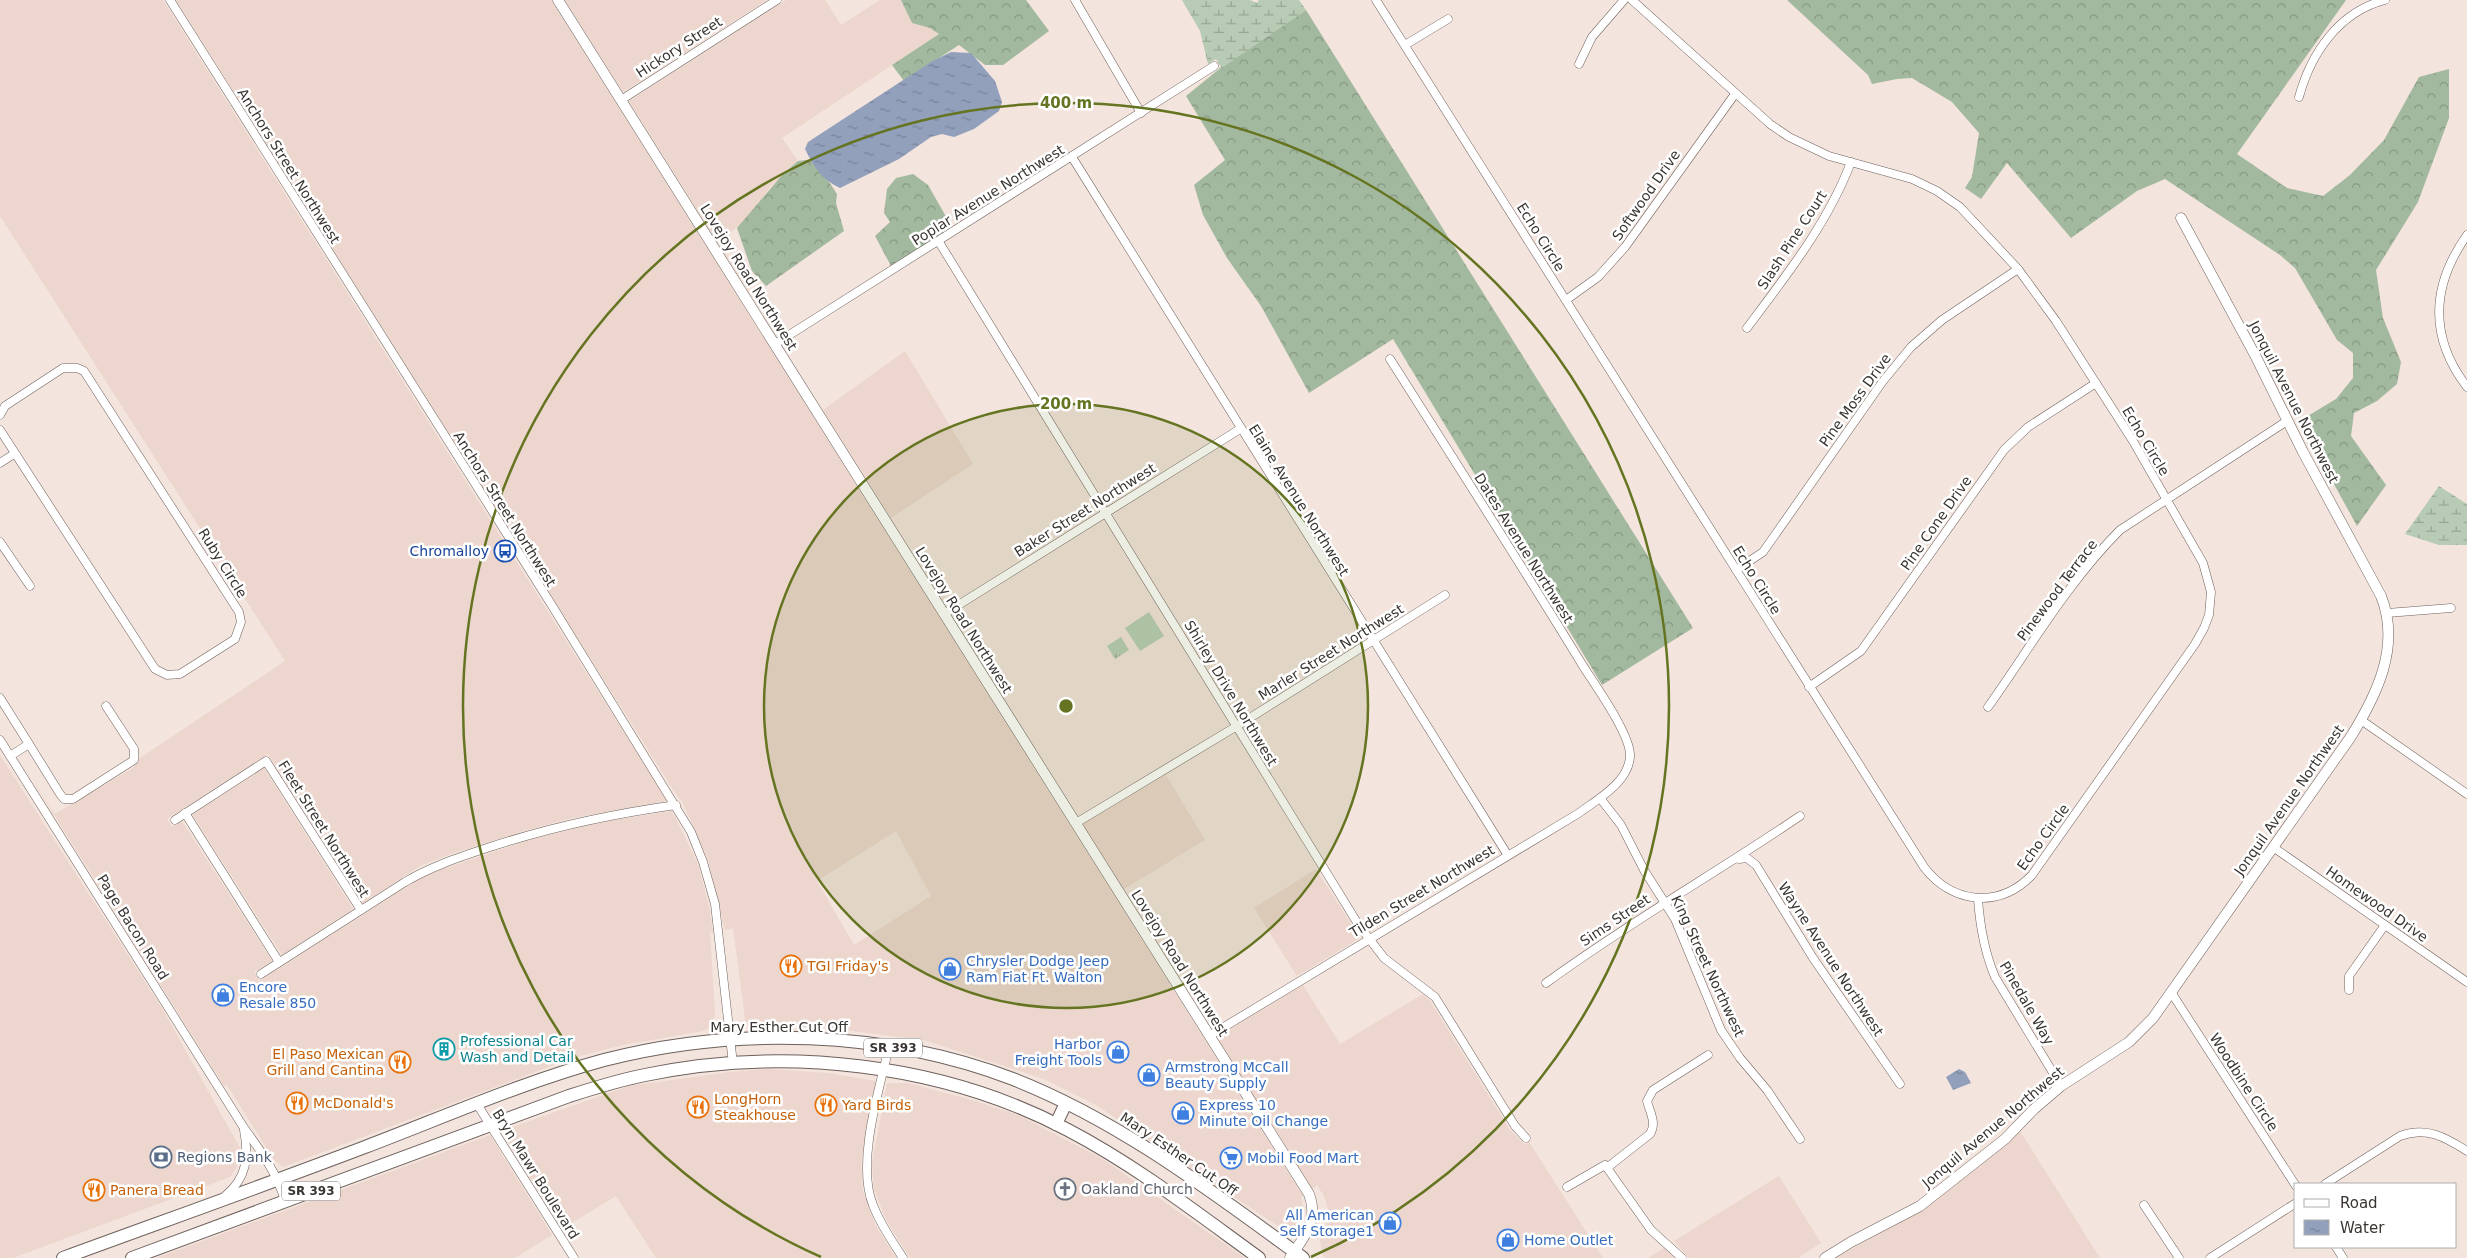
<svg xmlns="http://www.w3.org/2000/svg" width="2467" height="1258" viewBox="0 0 2467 1258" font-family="'DejaVu Sans',sans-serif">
  <defs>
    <pattern id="forest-crowns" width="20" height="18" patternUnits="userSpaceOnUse" patternTransform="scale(1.25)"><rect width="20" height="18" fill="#a3b99f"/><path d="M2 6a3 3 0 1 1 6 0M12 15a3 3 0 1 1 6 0" fill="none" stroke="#869782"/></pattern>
    <pattern id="wetland-marsh" width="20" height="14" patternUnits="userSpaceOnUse" patternTransform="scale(1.25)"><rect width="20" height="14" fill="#b8ccb5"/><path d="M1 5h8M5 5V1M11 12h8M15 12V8" fill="none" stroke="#97a694"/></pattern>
    <pattern id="park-tufts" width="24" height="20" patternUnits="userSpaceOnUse" patternTransform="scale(1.25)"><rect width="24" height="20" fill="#b8ccb5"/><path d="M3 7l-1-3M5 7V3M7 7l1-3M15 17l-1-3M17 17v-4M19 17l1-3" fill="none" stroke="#97a694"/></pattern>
    <pattern id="water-ripples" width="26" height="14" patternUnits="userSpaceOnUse" patternTransform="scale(1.25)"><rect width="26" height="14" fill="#92a0bc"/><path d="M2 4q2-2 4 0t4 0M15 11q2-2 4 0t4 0" fill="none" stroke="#788399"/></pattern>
  </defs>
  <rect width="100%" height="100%" fill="#f3e4dd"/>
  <g fill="#ecd6cd" fill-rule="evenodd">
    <path d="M0 0H163L667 801 572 818 530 829 445 856 420 866 363 903 268 754 167 819 172 827 182 821 272 961 254 972 259 981 425 875 532 839 607 821 672 811 698 864 709 906 713 932 710 933 715 1015 711 1027 703 1031 623 1045 572 1058 283 1167 274 1160 227 1085 224 1086 33 781 55 814 133 768 140 758 285 661 0 216Z"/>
    <path d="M176 0H551L1303 1196 1301 1197 1304 1211 1299 1222 1290 1230H1284L1096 1105 1046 1080 1005 1066 923 1040 829 1028 746 1026 733 928 725 930 708 860 681 799H679ZM896 831 931 896 854 945 817 881Z"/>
    <path d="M565 0H767L623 92Z"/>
    <path d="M786 0H825L841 25 880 0H901L912 23 930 28 939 34 782 138 798 161 770 187 760 203 739 226 718 240 777 337 629 101Z"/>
    <path d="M905 351 973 464 891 518 823 410Z"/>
    <path d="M0 755 163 1010 240 1148 237 1167 230 1177 13 1258H0Z"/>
    <path d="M264 768 353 909 282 955 192 814Z"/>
    <path d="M1166 775 1205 840 1124 889 1083 824Z"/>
    <path d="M1316 869 1360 938 1297 976 1254 908Z"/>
    <path d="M1303 985 1340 1044 1423 994 1430 1001 1510 1130 1525 1145 1529 1142 1603 1258H1325L1322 1253 1320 1239 1330 1215 1324 1196 1317 1185 1312 1189 1217 1037Z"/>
    <path d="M767 1069 828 1073 876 1081 861 1163 863 1192 876 1226 896 1258H656L616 1196 562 1229 501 1131 629 1086 730 1072Z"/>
    <path d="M887 1083H907L972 1100 1018 1115 1101 1158 1245 1258H910L886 1220 874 1189 872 1163Z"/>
    <path d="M2020 1131 2100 1258H1835L1923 1210Z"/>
    <path d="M490 1135 552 1235 515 1258H156Z"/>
    <path d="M1779 1176 1821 1243 1798 1258H1689L1674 1241Z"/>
    <path d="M1664 1248 1674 1258H1648Z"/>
  </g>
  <path fill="#b8ccb5" d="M1149 612 1164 636 1140 651 1125 628Z"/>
  <g fill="url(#forest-crowns)">
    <path d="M901 0H1026L1049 31 1003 65H985L959 45 904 81 892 65 939 34 930 28 912 23Z"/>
    <path d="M1787 0H2346L2237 154 2287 188 2323 196 2350 175 2384 140 2419 77 2449 69V118L2418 202 2376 270 2383 318 2401 362 2397 384 2377 401 2354 413 2351 436 2386 485 2357 526 2325 468 2306 417 2336 399 2353 378V353L2337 340 2295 268 2280 255 2165 179 2137 191 2071 238 2007 163 1981 199 1965 188 1972 177 1979 133 1952 102 1912 78 1897 79 1872 84 1868 75Z"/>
    <path d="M1306 10 1693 628 1602 685 1393 339 1309 393 1261 306 1227 258 1203 215 1194 185 1225 160 1186 96 1218 70Z"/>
    <path d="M814 159 837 194 836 203 844 231 766 286 752 271 737 228 783 174 798 161Z"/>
    <path d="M913 174 928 185 952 227 891 266 875 236 890 222 884 213 887 189 896 178Z"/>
  </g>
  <g fill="url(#wetland-marsh)">
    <path d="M1182 0H1250L1257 3 1259 0H1299L1306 10 1210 76 1221 67 1216 59 1208 64 1200 31Z"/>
    <path d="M2439 486 2467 504V545H2439L2405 534Z"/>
  </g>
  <path fill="url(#park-tufts)" d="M1121 637 1129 650 1115 659 1107 646Z"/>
  <g fill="url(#water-ripples)">
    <path d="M951 52 971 53 995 81 1002 102 999 111 974 129 954 137 942 134 931 137 899 159 840 188C822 180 814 167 805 149L808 142 931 62Z"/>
    <path d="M1959 1069 1965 1072 1971 1083 1953 1090 1946 1077Z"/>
  </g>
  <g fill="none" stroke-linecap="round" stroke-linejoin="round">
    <g stroke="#6d605b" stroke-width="9">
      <g id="minor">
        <path d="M170 0 551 604 691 832 703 862 715 904 733 1064"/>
        <path d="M1075 0 1141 113"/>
        <path d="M1376 0 1924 867C1952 904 1999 909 2032 875L2195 644 2204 628 2209 615 2211 592 2203 563 2133 441 2056 321 2018 269 1960 207 1937 191 1912 179 1829 156 1789 137 1770 124 1632 0"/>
        <path d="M1405 45 1448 19"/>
        <path d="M1579 64 1592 37 1624 0"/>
        <path d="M2299 97C2311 53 2339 12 2385 0"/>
        <path d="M621 100 777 0"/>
        <path d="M1072 157 1507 854"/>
        <path d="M2467 235C2431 286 2429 337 2467 387"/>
        <path d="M939 242 1358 924 1384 958 1435 997 1515 1126 1526 1138"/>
        <path d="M1566 300 1598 277 1625 247 1735 94"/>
        <path d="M1747 328C1786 276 1828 223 1851 162"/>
        <path d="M775 344 1214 66"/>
        <path d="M0 415 5 406 63 368H77L84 371 239 612 241 622 235 639 180 674 167 675 155 669 0 430"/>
        <path d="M0 463 14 454"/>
        <path d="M0 542 30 586"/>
        <path d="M1736 570 1763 552 1883 381 1911 347 1942 320 2018 269"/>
        <path d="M2387 613 2451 608"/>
        <path d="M944 614 1240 429"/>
        <path d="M1809 687 1861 651 2004 450 2028 427 2096 383"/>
        <path d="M0 698 29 744 10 756"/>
        <path d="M1988 707C2030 648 2068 582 2120 530L2287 421"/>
        <path d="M2361 720 2467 794"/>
        <path d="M0 740 244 1128C261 1151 277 1173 285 1201"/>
        <path d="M29 744 60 794 64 799H73L134 760V749L106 706"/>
        <path d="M1600 798 1621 825 1644 870 1675 919 1721 1030 1740 1058 1767 1090 1800 1139"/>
        <path d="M185 813 279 962"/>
        <path d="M175 820 266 761 361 910"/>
        <path d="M1076 823 1237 726 1445 595"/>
        <path d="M2273 847 2467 982"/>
        <path d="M1739 859 1747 858 1756 865 1813 958 1900 1084"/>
        <path d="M1978 899C1980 927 1984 951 1995 977L2061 1086"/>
        <path d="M261 974 405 882C432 866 460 857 490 847 551 827 612 814 676 805"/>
        <path d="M1546 983C1628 923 1716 873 1800 816"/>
        <path d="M2349 990V976L2385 925"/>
        <path d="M2171 992 2296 1186"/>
        <path d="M1209 1036 1579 813C1598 799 1629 782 1630 756 1631 735 1595 685 1583 666 1520 563 1455 461 1390 359"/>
        <path d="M889 1047C879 1090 856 1164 873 1205 880 1224 892 1241 903 1258"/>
        <path d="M477 1104 574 1258"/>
        <path d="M1608 1167 1650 1134C1657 1123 1650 1113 1647 1101L1653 1090 1708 1055"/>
        <path d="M2325 1184 2400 1136C2426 1126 2445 1137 2467 1151"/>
        <path d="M1567 1187 1605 1165 1651 1230 1682 1258"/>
        <path d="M225 1196C247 1178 249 1157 244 1130"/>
        <path d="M2144 1205 2179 1258"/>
        <path d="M2336 1247 2343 1258"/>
        <path d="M2210 1258 2296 1203"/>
      </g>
    </g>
    <g stroke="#6d605b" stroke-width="11">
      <g id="tertiary">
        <path d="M558 0 1309 1194C1319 1222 1305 1235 1290 1258"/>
        <path d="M1825 1258 1851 1242 1920 1206 2005 1139 2034 1109 2061 1086 2129 1042 2153 1018 2350 738C2377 695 2401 646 2381 596L2303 452 2256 357 2181 218"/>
      </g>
    </g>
    <g stroke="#6d605b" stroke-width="14">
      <g id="primary">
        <path d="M1056 1124 1066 1103"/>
        <path d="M63 1258C164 1221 265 1185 365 1147 444 1117 523 1082 604 1060 736 1026 885 1030 1013 1079 1120 1121 1211 1191 1303 1258"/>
        <path d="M132 1258 569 1096C594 1088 619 1080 645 1075 785 1046 941 1063 1068 1130 1135 1165 1197 1213 1259 1258"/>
      </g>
    </g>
    <use href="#minor" stroke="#fff" stroke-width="8"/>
    <use href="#tertiary" stroke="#fff" stroke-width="10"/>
    <use href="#primary" stroke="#fff" stroke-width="12"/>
  </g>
  <circle cx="1066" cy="706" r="302" fill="#647420" fill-opacity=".12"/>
  <g fill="none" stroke="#647420" stroke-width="2.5">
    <circle cx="1066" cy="706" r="302"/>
    <path d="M821 1257A603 603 0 1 1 1311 1257"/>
  </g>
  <defs>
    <g id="bus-ring" transform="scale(1.125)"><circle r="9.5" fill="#fff" stroke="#1a4fb4" stroke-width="1.5"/><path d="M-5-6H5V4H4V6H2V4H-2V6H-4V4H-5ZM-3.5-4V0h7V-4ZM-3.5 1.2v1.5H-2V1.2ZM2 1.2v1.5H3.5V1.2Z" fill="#1a4fb4"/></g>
    <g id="restaurant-ring" transform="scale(1.125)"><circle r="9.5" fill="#fff" stroke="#e8710a" stroke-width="1.5"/><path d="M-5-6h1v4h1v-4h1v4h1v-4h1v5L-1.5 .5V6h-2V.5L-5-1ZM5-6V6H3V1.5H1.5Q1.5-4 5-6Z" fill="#e8710a"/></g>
    <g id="shop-ring" transform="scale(1.125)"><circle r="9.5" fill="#fff" stroke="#3f7fe0" stroke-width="1.5"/><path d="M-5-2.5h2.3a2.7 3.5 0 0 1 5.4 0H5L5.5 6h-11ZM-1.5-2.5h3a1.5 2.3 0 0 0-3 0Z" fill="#3f7fe0"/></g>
    <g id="building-ring" transform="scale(1.125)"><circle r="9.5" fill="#fff" stroke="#0f9aa8" stroke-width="1.5"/><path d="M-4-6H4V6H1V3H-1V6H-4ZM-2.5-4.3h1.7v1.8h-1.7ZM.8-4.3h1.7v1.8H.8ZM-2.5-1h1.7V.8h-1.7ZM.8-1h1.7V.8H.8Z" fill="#0f9aa8"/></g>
    <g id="bank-ring" transform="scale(1.125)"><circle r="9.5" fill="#fff" stroke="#5c6f8a" stroke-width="1.5"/><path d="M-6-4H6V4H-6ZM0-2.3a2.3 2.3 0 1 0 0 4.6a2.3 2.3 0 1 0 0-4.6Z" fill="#5c6f8a"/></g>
    <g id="supermarket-ring" transform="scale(1.125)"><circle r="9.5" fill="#fff" stroke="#3f7fe0" stroke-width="1.5"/><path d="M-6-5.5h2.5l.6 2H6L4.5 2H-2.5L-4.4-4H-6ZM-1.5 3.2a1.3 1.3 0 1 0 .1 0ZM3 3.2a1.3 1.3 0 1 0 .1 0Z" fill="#3f7fe0"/></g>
    <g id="church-ring" transform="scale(1.125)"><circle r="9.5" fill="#fff" stroke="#6b7280" stroke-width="1.5"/><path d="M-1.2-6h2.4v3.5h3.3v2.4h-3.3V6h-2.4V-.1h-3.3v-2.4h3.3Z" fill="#6b7280"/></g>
  </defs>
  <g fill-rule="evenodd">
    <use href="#bus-ring" x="505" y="551"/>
    <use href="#restaurant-ring" x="791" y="966"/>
    <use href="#shop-ring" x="950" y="969"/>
    <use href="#shop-ring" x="223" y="995"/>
    <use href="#building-ring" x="444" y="1049"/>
    <use href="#shop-ring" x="1118" y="1052"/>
    <use href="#restaurant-ring" x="400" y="1062"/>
    <use href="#shop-ring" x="1149" y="1075"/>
    <use href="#restaurant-ring" x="297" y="1103"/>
    <use href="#restaurant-ring" x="826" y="1105"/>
    <use href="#restaurant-ring" x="698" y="1107"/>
    <use href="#shop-ring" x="1183" y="1113"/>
    <use href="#bank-ring" x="161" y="1157"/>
    <use href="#supermarket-ring" x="1231" y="1158"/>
    <use href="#church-ring" x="1065" y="1189"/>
    <use href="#restaurant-ring" x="94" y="1190"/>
    <use href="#shop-ring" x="1390" y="1223"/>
    <use href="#shop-ring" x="1508" y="1240"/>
  </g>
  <g text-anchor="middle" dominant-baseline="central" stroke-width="5" stroke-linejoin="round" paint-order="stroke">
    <g fill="#fff" stroke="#757270" stroke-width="1">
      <rect x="864" y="1038.5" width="58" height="19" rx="4"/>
      <rect x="282" y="1181.5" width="58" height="19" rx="4"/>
    </g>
    <g font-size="12" font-weight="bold" fill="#3a3532">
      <text x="893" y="1048">SR 393</text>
      <text x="311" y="1191">SR 393</text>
    </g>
    <g font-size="14" fill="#3a3532" stroke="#fff">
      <text transform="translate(679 47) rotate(-33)">Hickory Street</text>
      <text transform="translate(289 166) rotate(58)">Anchors Street Northwest</text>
      <text transform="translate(988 195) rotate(-32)">Poplar Avenue Northwest</text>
      <text transform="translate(1646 195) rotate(-55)">Softwood Drive</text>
      <text transform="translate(1541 237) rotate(58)">Echo Circle</text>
      <text transform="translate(1792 240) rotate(-57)">Slash Pine Court</text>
      <text transform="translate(749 277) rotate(58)">Lovejoy Road Northwest</text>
      <text transform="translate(1855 400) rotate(-54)">Pine Moss Drive</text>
      <text transform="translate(2294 402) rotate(63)">Jonquil Avenue Northwest</text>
      <text transform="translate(2146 441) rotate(59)">Echo Circle</text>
      <text transform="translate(1299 500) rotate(58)">Elaine Avenue Northwest</text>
      <text transform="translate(505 509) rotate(58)">Anchors Street Northwest</text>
      <text transform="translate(1085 510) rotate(-32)">Baker Street Northwest</text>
      <text transform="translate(1936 523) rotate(-55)">Pine Cone Drive</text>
      <text transform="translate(1524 548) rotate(58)">Dates Avenue Northwest</text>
      <text transform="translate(223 563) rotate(58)">Ruby Circle</text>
      <text transform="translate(1757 580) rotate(58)">Echo Circle</text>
      <text transform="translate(2057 590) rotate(-53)">Pinewood Terrace</text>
      <text transform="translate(964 620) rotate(58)">Lovejoy Road Northwest</text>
      <text transform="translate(1331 652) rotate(-32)">Marler Street Northwest</text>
      <text transform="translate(1231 693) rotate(59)">Shirley Drive Northwest</text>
      <text transform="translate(2289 800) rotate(-55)">Jonquil Avenue Northwest</text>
      <text transform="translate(324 829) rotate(58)">Fleet Street Northwest</text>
      <text transform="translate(2043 837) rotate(-54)">Echo Circle</text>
      <text transform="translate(1422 891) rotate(-31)">Tilden Street Northwest</text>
      <text transform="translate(2377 904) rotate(35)">Homewood Drive</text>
      <text transform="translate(1615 920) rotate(-34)">Sims Street</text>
      <text transform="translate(133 927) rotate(58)">Page Bacon Road</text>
      <text transform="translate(1831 959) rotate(57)">Wayne Avenue Northwest</text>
      <text transform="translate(1180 963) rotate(58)">Lovejoy Road Northwest</text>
      <text transform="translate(1708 966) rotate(65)">King Street Northwest</text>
      <text transform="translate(2027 1003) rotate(60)">Pinedale Way</text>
      <text x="779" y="1027">Mary Esther Cut Off</text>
      <text transform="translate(2244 1082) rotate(57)">Woodbine Circle</text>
      <text transform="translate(1993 1127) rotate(-40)">Jonquil Avenue Northwest</text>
      <text transform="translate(1179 1154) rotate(34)">Mary Esther Cut Off</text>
      <text transform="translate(536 1174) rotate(58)">Bryn Mawr Boulevard</text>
    </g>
    <g font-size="14" fill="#164399" stroke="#fff" text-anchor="end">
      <text x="489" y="551">Chromalloy</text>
    </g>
    <g font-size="14" fill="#366cbe" stroke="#fff" text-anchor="start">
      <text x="966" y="961">Chrysler Dodge Jeep<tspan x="966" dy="16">Ram Fiat Ft. Walton</tspan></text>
      <text x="239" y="987">Encore<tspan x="239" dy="16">Resale 850</tspan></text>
      <text x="1102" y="1044" text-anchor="end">Harbor<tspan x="1102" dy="16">Freight Tools</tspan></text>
      <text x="1165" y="1067">Armstrong McCall<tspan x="1165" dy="16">Beauty Supply</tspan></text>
      <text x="1199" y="1105">Express 10<tspan x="1199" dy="16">Minute Oil Change</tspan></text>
      <text x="1247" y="1158">Mobil Food Mart</text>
      <text x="1374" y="1215" text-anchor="end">All American<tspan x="1374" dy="16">Self Storage1</tspan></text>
      <text x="1524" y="1240">Home Outlet</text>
    </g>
    <g font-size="14" fill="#c56008" stroke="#fff" text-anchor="start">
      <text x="807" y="966">TGI Friday's</text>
      <text x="384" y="1054" text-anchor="end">El Paso Mexican<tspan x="384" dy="16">Grill and Cantina</tspan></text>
      <text x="714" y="1099">LongHorn<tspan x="714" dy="16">Steakhouse</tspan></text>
      <text x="313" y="1103">McDonald's</text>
      <text x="842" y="1105">Yard Birds</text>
      <text x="110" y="1190">Panera Bread</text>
    </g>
    <g font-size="14" fill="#0d838f" stroke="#fff" text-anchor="start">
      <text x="460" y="1041">Professional Car<tspan x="460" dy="16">Wash and Detail</tspan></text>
    </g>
    <g font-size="14" fill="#4e5e75" stroke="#fff" text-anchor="start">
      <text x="177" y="1157">Regions Bank</text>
    </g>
    <g font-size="14" fill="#5b616d" stroke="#fff" text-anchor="start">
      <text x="1081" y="1189">Oakland Church</text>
    </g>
  </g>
  <circle cx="1066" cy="706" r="8" fill="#647420" stroke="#fff" stroke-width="2.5"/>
  <g font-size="15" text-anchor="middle" font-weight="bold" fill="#647420" stroke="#fff" stroke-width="5" stroke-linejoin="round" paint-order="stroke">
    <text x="1066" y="108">400 m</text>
    <text x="1066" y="409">200 m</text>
  </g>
  <rect x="2294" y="1183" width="162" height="65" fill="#ffffff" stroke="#b0aead"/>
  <rect x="2304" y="1199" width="25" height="8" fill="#ffffff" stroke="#b0aead"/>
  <text x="2340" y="1208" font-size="15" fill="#3a3532">Road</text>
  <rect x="2304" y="1220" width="25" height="15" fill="url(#water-ripples)" stroke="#b0aead"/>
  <text x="2340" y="1233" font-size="15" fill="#3a3532">Water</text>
</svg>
